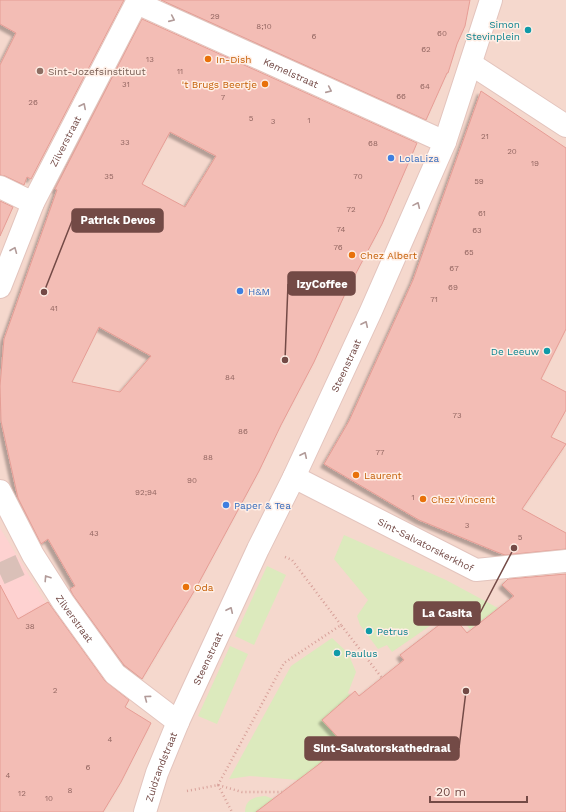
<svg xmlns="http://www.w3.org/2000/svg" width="566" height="812" viewBox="0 0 566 812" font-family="'Work Sans',sans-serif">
  <defs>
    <filter id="shadow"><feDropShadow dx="-3.5" dy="3.5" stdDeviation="1" flood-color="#0004"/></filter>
  </defs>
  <rect width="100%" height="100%" fill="#fde8de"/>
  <rect fill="#f5d8cd" x="0" y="0" width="566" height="812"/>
  <path fill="#fed2d1" d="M0 528 65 634 0 673Z"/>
  <g fill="#dceabd">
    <path d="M344 535 446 580 498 608 470 629 453 610 392 652 387 645 378 649 360 625 357 616 368 600 334 559Z"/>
    <path d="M267 566 286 575 254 645 235 636Z"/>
    <path d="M332 638 348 653 356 672 348 693 354 700 350 750 325 760 319 764 303 787 298 780 250 776 229 779 291 666Z"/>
    <path d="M230 646 248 654 217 724 198 716Z"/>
    <path d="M265 796 274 799 268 812H245C245 799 254 797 265 796Z"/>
  </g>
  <g fill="#f3bdb5" stroke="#e69d95" fill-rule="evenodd" filter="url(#shadow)">
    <path d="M0 0H124L31 179 27 177 24 185 5 176 0 175V65L16 33 0 24Z"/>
    <path d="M161 0H470L465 26 457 44 448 73H447L426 120Z"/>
    <path d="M142 19 417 143 382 224 345 294 314 362 281 425 259 471 196 588 142 679 124 665 73 595 70 589 75 586 48 539 41 544 18 498 1 421 0 386 4 339 57 190 55 189ZM170 132 216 156 185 207 142 184ZM99 327 151 356 120 392 72 382Z"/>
    <path d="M481 91 566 148V329L541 379 566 392V410L551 437 566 444 522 509 566 533V549L505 555 497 552 419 520 324 464 349 421 413 280Z"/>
    <path d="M0 201 13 207 0 236Z"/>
    <path d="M566 574V812H256L318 765 344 744 322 720 355 691 359 696 404 660 400 655 452 615 467 633 514 596 502 585 508 579Z"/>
    <path d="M0 585 18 619 48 602 105 681 129 700 125 707 151 723 121 782 103 812H0Z"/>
  </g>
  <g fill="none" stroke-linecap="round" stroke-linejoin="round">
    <path stroke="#dac0b8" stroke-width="22" stroke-dasharray="22 11" stroke-linecap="butt" d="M0 574 22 564"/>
    <g stroke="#e3c4bd" stroke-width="24">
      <g id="street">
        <path id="s1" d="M137 3 445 142"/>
        <path d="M471 64 566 126"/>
        <path d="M0 187 33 203"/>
        <path id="s2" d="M0 287 33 203 138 0"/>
        <path id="s3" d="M294 477 476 570 566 561"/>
        <path id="s4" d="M0 491 33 555 63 602 115 674 178 722"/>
        <path id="s5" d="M145 812 157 773 178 722 258 549 294 477 371 311 445 142 491 0"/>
      </g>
    </g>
    <g stroke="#d7a099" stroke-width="2.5" stroke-dasharray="1 3" stroke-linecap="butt">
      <path d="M285 557 292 560 341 625"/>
      <path d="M218 785 284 663 341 625 382 678"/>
      <path d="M218 785 232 812"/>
      <path d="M187 791 218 785 242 792H282"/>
    </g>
    <use href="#street" stroke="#fff" stroke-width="22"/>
  </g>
  <defs><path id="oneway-chevron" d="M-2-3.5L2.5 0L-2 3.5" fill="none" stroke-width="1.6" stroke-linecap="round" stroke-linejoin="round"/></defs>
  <g stroke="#b29b99">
    <use href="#oneway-chevron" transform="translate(172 19) rotate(24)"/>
    <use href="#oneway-chevron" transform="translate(329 90) rotate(24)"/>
    <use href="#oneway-chevron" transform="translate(83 106) rotate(-63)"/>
    <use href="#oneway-chevron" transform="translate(417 205) rotate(-66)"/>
    <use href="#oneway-chevron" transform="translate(14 250) rotate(-68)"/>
    <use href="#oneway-chevron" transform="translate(365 324) rotate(-65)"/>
    <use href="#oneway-chevron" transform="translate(304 455) rotate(-65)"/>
    <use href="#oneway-chevron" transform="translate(47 578) rotate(-123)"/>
    <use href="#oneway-chevron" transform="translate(230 610) rotate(-65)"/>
    <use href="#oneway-chevron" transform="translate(147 698) rotate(-143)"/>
  </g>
  <g fill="#0f9aa8" stroke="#ffeee5" stroke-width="1.5">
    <circle cx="528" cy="30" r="4"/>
    <circle cx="547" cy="351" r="4"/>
    <circle cx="369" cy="631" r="4"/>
    <circle cx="337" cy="653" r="4"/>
  </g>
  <g fill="#e8710a" stroke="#ffeee5" stroke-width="1.5">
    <circle cx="208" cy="59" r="4"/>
    <circle cx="265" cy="84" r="4"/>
    <circle cx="352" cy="255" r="4"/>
    <circle cx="356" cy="475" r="4"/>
    <circle cx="423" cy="499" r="4"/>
    <circle cx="186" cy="587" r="4"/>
  </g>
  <circle fill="#8d6e63" stroke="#ffeee5" stroke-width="1.5" cx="40" cy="71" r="4"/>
  <g fill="#3f7fe0" stroke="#ffeee5" stroke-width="1.5">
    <circle cx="391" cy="158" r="4"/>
    <circle cx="240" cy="291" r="4"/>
    <circle cx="226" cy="505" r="4"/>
  </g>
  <g text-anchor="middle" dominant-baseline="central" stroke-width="3" stroke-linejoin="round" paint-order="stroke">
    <g font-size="8" fill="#936762">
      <text x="215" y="16">29</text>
      <text x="264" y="26">8;10</text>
      <text x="442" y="33">60</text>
      <text x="314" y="36">6</text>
      <text x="426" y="49">62</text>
      <text x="150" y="59">13</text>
      <text x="180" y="71">11</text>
      <text x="126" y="84">31</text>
      <text x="425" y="86">64</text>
      <text x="401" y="96">66</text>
      <text x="223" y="97">7</text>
      <text x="33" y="102">26</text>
      <text x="251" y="118">5</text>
      <text x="309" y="120">1</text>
      <text x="273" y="121">3</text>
      <text x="485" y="136">21</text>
      <text x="125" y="142">33</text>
      <text x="373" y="143">68</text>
      <text x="512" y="151">20</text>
      <text x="535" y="163">19</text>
      <text x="109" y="176">35</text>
      <text x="358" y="176">70</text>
      <text x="479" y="181">59</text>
      <text x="351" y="209">72</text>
      <text x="482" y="213">61</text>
      <text x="341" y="229">74</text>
      <text x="477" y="230">63</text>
      <text x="338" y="247">76</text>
      <text x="469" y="252">65</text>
      <text x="454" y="268">67</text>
      <text x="453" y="287">69</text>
      <text x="434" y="299">71</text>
      <text x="54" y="308">41</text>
      <text x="230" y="377">84</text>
      <text x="457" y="415">73</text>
      <text x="243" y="431">86</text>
      <text x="380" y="452">77</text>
      <text x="208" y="457">88</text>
      <text x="192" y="480">90</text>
      <text x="146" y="492">92;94</text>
      <text x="413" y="497">1</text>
      <text x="467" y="525">3</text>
      <text x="94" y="533">43</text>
      <text x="520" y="537">5</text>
      <text x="30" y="626">38</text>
      <text x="55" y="690">2</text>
      <text x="110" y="739">4</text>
      <text x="88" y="767">6</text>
      <text x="8" y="775">4</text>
      <text x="70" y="790">8</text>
      <text x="22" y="793">12</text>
      <text x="49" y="798">10</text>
    </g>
    <g font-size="10" fill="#0d838f" stroke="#ffeee5" text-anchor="end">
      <text x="520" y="24">Simon<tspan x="520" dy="12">Stevinplein</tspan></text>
      <text x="539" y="351">De Leeuw</text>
      <text x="377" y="631" text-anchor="start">Petrus</text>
      <text x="345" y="653" text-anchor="start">Paulus</text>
    </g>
    <g font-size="10" fill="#c56008" stroke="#ffeee5" text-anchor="start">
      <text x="216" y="59">In-Dish</text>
      <text x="257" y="84" text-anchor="end">'t Brugs Beertje</text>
      <text x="360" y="255">Chez Albert</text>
      <text x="364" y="475">Laurent</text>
      <text x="431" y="499">Chez Vincent</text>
      <text x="194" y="587">Oda</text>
    </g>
    <g font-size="10" fill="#785e54" stroke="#ffeee5" text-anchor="start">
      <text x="48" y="71">Sint-Jozefsinstituut</text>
    </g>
    <g font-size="10" fill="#734a46" stroke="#ffeee5">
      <text stroke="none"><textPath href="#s1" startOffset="169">Kemelstraat</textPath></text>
      <text stroke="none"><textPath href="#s2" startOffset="160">Zilverstraat</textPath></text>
      <text stroke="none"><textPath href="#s5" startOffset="490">Steenstraat</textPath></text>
      <text stroke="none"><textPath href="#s3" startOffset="148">Sint-Salvatorskerkhof</textPath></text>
      <text stroke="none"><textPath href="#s4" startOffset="148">Zilverstraat</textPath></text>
      <text stroke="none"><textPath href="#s5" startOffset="166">Steenstraat</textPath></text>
      <text stroke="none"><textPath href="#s5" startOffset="48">Zuidzandstraat</textPath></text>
    </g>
    <g font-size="10" fill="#366cbe" stroke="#ffeee5" text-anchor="start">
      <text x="399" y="158">LolaLiza</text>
      <text x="248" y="291">H&amp;M</text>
      <text x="234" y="505">Paper &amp; Tea</text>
    </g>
  </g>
  <path fill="none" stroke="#734a46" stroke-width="1.5" d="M44 292L72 221M285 360L288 284M514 548L480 613M466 691L459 748"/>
  <g fill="#734a46" stroke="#ffeee5" stroke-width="1.5">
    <circle cx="44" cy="292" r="4"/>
    <circle cx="285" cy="360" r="4"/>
    <circle cx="514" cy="548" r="4"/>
    <circle cx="466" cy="691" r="4"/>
  </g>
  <g fill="#734a46" stroke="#734a46" stroke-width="1.5">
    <rect x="72" y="209" width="91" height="23" rx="4"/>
    <rect x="288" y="272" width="67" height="23" rx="4"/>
    <rect x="414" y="602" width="66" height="23" rx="4"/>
    <rect x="305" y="737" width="154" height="23" rx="4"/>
  </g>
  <g font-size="11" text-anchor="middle" font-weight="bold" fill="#fff">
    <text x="118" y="224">Patrick Devos</text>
    <text x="322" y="288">IzyCoffee</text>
    <text x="447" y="617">La Casita</text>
    <text x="382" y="752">Sint-Salvatorskathedraal</text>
  </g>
  <path d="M430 796v6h97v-6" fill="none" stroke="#734a46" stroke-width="2"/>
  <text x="436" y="796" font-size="12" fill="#734a46" stroke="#ffeee5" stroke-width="3" paint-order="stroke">20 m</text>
</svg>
